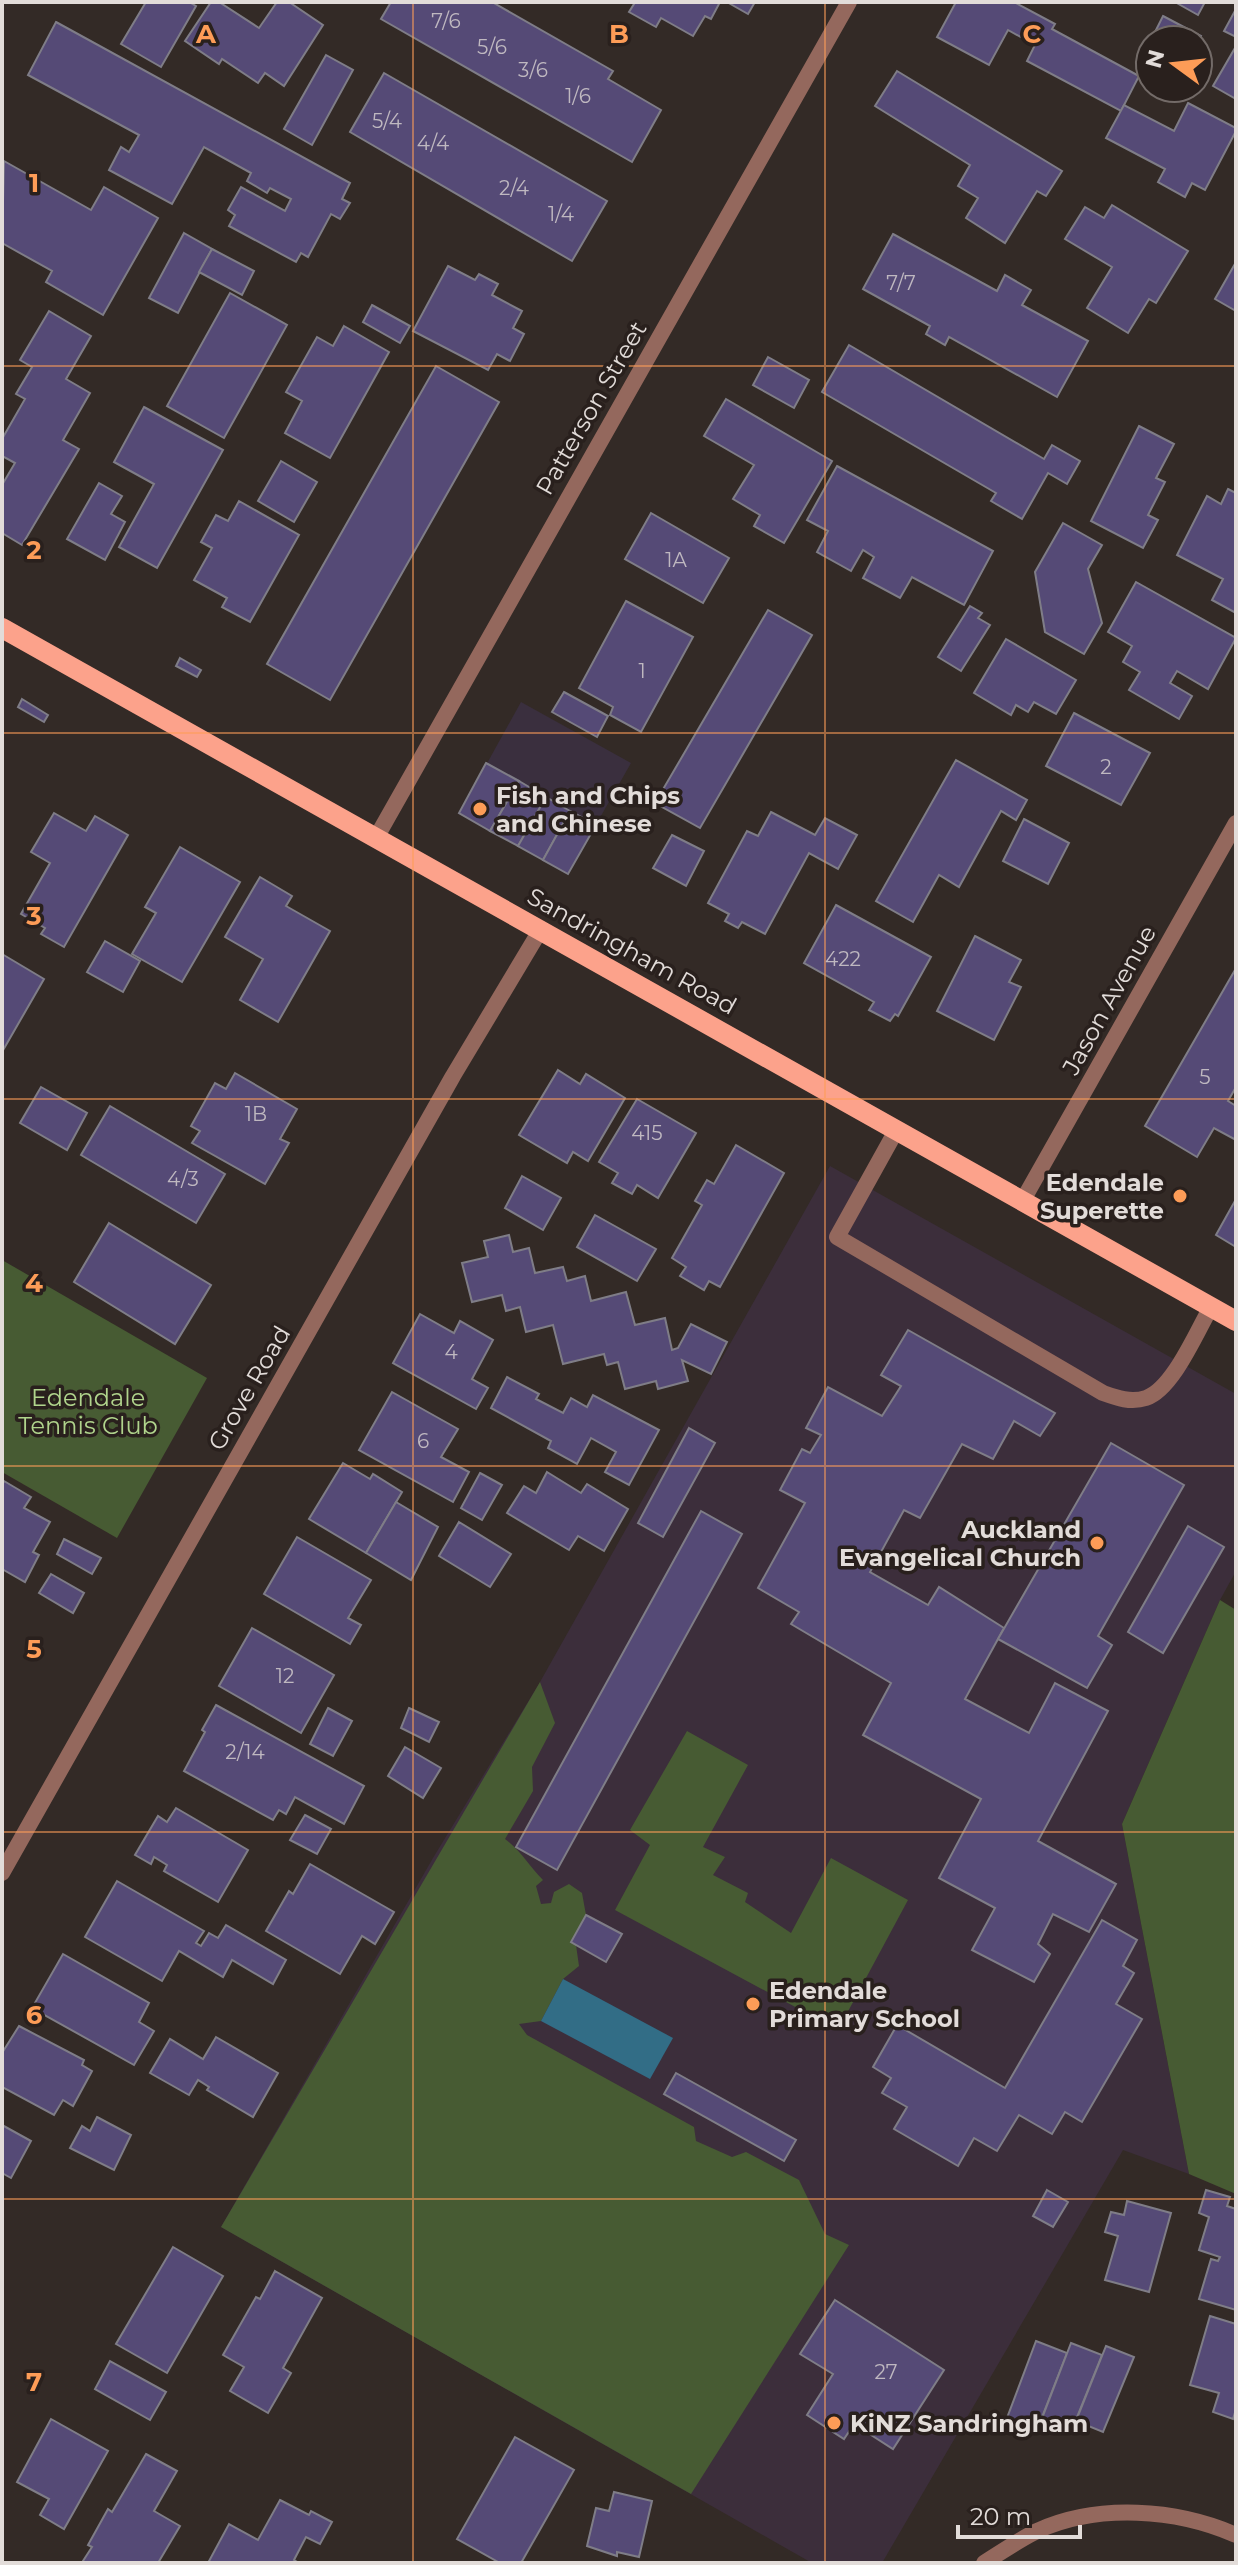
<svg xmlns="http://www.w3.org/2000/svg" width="1238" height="2565" viewBox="0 0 1238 2565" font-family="Montserrat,sans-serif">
  <rect width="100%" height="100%" fill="#332a26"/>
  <path fill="#3a2f3e" d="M521 702 631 763 568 874 459 814Z"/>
  <path fill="#3c2e3b" d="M830 1166 1236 1394V1571L1220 1600 1122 1824 1189 2174 1123 2150 882 2563H812L221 2227 433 1858 540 1682Z"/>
  <g fill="#475b33">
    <path d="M2 1260 207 1378 117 1538 2 1472Z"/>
    <path d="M1220 1600 1236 1610V2194L1189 2174 1122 1824Z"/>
    <path d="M540 1682 555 1723 532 1767 533 1791 505 1839C521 1851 529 1866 543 1880L536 1886 541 1904 551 1903 554 1892 569 1884 582 1893 586 1915 576 1945 579 1966 563 1979 541 2021 519 2024 527 2035 694 2127 696 2141 732 2157 746 2152 799 2180 825 2234 849 2245 691 2494 221 2227Z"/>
    <path d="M687 1731 748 1765 703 1847 725 1857 713 1875 748 1893 745 1902 791 1933 831 1858 908 1900 838 2030 615 1910 650 1845 630 1830Z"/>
  </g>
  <path fill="#326d86" d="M563 1979 673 2038 650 2079 541 2021Z"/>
  <g fill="#554a76" stroke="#7f7d87" stroke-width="2">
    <path d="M146 2H189L196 6 161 67 121 44Z"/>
    <path d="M211 2H219L259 28 277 2H289L323 25 284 86 265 73 258 83 222 59 219 64 185 41Z"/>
    <path d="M391 2H492L613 71 608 79 661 110 632 162 381 19Z"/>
    <path d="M631 2H720L711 19 705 16 693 36 661 18 656 27 629 12 634 4Z"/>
    <path d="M727 2H755L748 14Z"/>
    <path d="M956 2H1014L1055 24 1052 29 1139 76 1121 111 1027 61 1035 45 1008 30 989 65 937 37Z"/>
    <path d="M1175 2H1205L1198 15Z"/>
    <path d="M1236 9V37L1224 31Z"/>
    <path d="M1163 16 1201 36 1198 43V40H1151Z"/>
    <path d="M56 22 350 183 342 199 350 203 340 219 331 214 308 257 301 253 296 262 229 226 235 215 228 210 241 187 285 211 291 199 270 188 267 193 247 181 251 173 204 147 172 204 109 170 121 147 129 152 139 135 28 75Z"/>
    <path d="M1235 48 1236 49V99L1213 86Z"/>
    <path d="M326 55 353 70 312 145 284 129Z"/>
    <path d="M897 71 1062 171 1046 196 1037 191 1005 243 966 218 978 198 958 186 970 165 875 106Z"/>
    <path d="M384 73 607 201 572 261 350 132Z"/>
    <path d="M1188 103 1236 128V131L1205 190 1192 183 1185 197 1158 182 1165 169 1106 138 1124 105 1174 131Z"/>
    <path d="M4 161 91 210 104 187 158 218 103 315 46 282 52 271 2 243Z"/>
    <path d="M1112 205 1188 251 1156 303 1149 299 1128 333 1087 308 1112 267 1065 239 1085 207 1104 218Z"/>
    <path d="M184 233 212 249 178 313 149 298Z"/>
    <path d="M893 234 997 291 1005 275 1031 290 1022 305 1088 341 1057 397 949 337 945 345 926 334 930 326 863 289Z"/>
    <path d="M212 249 254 271 242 295 199 272Z"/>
    <path d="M1236 262V311L1215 299Z"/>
    <path d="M448 266 475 280 479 274 498 284 492 295 522 311 513 328 524 334 510 361 497 354 488 370 413 331Z"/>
    <path d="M230 293 287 325 224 438 167 406Z"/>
    <path d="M372 305 410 326 400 343 363 322Z"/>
    <path d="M49 311 91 336 66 379 90 393 63 440 79 449 22 545 2 533V485L15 463 2 456V439L25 399 16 394 32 367 20 360Z"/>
    <path d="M344 326 389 352 330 458 285 433 302 401 286 392 317 337 333 346Z"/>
    <path d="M849 345 1044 459 1052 445 1080 461 1067 484 1048 473 1022 519 991 501 996 493 822 392Z"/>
    <path d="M768 357 809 380 794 408 753 385Z"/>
    <path d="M436 366 499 402 330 700 267 664Z"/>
    <path d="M726 399 832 461 784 543 754 526 760 515 733 499 754 465 704 436Z"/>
    <path d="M144 407 223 450 157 568 119 547 154 484 114 462Z"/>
    <path d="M1139 426 1174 444 1156 478 1165 482 1148 515 1158 520 1143 548 1091 521Z"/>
    <path d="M281 461 317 482 294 522 258 501Z"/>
    <path d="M837 466 993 551 964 605 912 577 900 598 863 578 874 557 863 550 851 571 817 552 828 531 807 520Z"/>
    <path d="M99 483 122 496 111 514 125 522 105 560 67 539Z"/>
    <path d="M1228 489 1236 493V613L1212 600 1223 579 1177 555 1207 496 1221 504Z"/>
    <path d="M239 501 299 535 250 622 222 607 227 598 194 580 212 548 201 542 216 515 228 521Z"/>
    <path d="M651 513 729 558 703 603 625 559Z"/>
    <path d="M1063 523 1102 545 1088 569 1102 623 1084 654 1045 632 1035 572Z"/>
    <path d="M1136 582 1236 638 1208 689 1177 671 1170 683 1192 696 1179 719 1129 690 1140 672 1123 662 1132 646 1108 632Z"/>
    <path d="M626 601 693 637 641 732 610 715 613 707 579 688Z"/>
    <path d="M970 606 982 613 978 618 990 625 961 671 938 657Z"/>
    <path d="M768 610 812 635 700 828 655 803Z"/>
    <path d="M1006 639 1076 680 1056 714 1034 702 1028 712 1016 705 1011 715 974 693Z"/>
    <path d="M180 658 201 670 197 677 176 666Z"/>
    <path d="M564 692 608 716 597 737 552 712Z"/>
    <path d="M22 699 48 715 44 722 18 707Z"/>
    <path d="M1074 713 1150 753 1121 805 1046 766Z"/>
    <path d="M956 760 1027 800 1016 820 1001 811 959 887 939 875 913 922 876 901Z"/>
    <path d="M486 763 519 781 490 831 459 813Z"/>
    <path d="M519 781 546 797 518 846 490 831Z"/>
    <path d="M546 797 570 811 543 860 518 846Z"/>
    <path d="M570 811 596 825 568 874 543 860Z"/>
    <path d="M771 812 815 835 825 818 857 835 838 869 809 853 765 934 742 922 738 928 725 921 729 914 708 903 747 831 758 836Z"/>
    <path d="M54 813 86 831 95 816 128 835 64 947 41 934 45 928 21 914 50 863 31 852Z"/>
    <path d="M1024 819 1069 843 1048 884 1003 861Z"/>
    <path d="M672 835 704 851 686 886 653 868Z"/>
    <path d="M180 847 240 882 182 982 132 954 156 913 145 907Z"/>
    <path d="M260 877 292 896 286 906 330 931 278 1022 240 1000 263 959 225 937Z"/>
    <path d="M836 905 931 957 898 1016 895 1014 890 1021 869 1010 874 1002 804 963Z"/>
    <path d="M975 936 1021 960 1009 982 1021 987 994 1040 937 1011Z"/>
    <path d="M105 941 140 961 123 992 87 972Z"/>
    <path d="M2 954 44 979 2 1052Z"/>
    <path d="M1235 970 1236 1087 1228 1101 1236 1106V1140L1214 1128 1197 1157 1145 1126Z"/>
    <path d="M558 1070 580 1084 586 1074 625 1098 588 1161 573 1152 567 1163 519 1135Z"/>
    <path d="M235 1073 297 1109 280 1139 289 1143 265 1184 192 1143 200 1131 191 1126 215 1083 226 1089Z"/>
    <path d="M41 1087 87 1113 67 1150 20 1123Z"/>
    <path d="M637 1099 696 1133 658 1198 637 1185 632 1194 612 1183 618 1173 599 1162Z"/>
    <path d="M110 1106 225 1174 196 1223 81 1155Z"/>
    <path d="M736 1145 784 1173 720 1287 709 1281 704 1290 680 1276 686 1267 672 1258 702 1205 695 1201 707 1180 714 1184Z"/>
    <path d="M522 1176 561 1198 543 1230 505 1208Z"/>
    <path d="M1236 1199V1247L1216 1235Z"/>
    <path d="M595 1215 656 1249 637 1281 577 1247Z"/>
    <path d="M109 1223 211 1285 175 1344 74 1282Z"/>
    <path d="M509 1235 513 1252 529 1248 535 1273 563 1267 567 1281 585 1276 591 1301 626 1292 635 1325 665 1318 672 1350 678 1348 691 1324 727 1342 711 1374 682 1360 688 1381 658 1389 656 1381 625 1389 618 1362 607 1365 604 1354 563 1364 553 1325 526 1332 520 1307 506 1311 502 1295 472 1302 462 1263 488 1257 484 1241Z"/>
    <path d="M420 1314 454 1333 460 1321 493 1340 472 1379 488 1388 476 1409 393 1363Z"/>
    <path d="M908 1330 1055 1413 1040 1436 1014 1421 993 1459 962 1444 920 1518 904 1510 870 1572 928 1605 939 1587 1004 1628 965 1699 1029 1733 1055 1683 1108 1711 1038 1841 1116 1884 1089 1932 1053 1914 1038 1944 1050 1954 1034 1982 972 1950 995 1908 939 1878 981 1799 863 1735 891 1683 791 1624 799 1612 758 1588 805 1503 780 1490 802 1449 810 1453 821 1435 806 1428 828 1387 882 1416 901 1386 881 1375Z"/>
    <path d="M507 1377 539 1394 536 1399 563 1413 571 1398 587 1407 593 1395 659 1430 629 1485 605 1472 616 1452 591 1438 577 1464 548 1448 551 1441 491 1408Z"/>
    <path d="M392 1392 458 1429 441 1457 469 1472 453 1502 359 1450Z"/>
    <path d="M689 1428 715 1443 663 1537 638 1523Z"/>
    <path d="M1111 1443 1184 1485 1098 1636 1112 1645 1087 1688 998 1639Z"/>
    <path d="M343 1463 370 1479 373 1474 402 1492 366 1553 309 1519Z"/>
    <path d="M547 1472 581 1493 587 1484 628 1509 604 1551 578 1536 569 1550 507 1513 524 1486 536 1493Z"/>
    <path d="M480 1473 502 1485 482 1520 461 1508Z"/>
    <path d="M4 1481 31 1497 24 1508 50 1522 33 1552 39 1555 25 1582 2 1569V1486Z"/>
    <path d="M396 1502 438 1527 411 1580 366 1553Z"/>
    <path d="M701 1511 742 1534 557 1870 516 1847Z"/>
    <path d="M459 1522 511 1554 490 1587 439 1556Z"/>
    <path d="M1188 1526 1224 1547 1163 1653 1128 1632Z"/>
    <path d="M297 1537 371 1580 348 1618 361 1625 350 1644 264 1594Z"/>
    <path d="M64 1539 101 1558 92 1574 57 1554Z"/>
    <path d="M51 1574 84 1593 73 1613 39 1593Z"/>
    <path d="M252 1628 334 1675 301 1733 219 1686Z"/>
    <path d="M216 1705 364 1786 344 1824 295 1797 286 1814 279 1810 273 1820 184 1771 205 1732 202 1730Z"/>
    <path d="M328 1708 352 1721 333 1756 310 1744Z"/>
    <path d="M409 1708 439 1722 429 1742 401 1728Z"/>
    <path d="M405 1747 441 1768 423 1798 388 1776Z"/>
    <path d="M176 1808 248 1850 218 1902 164 1871 167 1865 154 1857 151 1864 135 1855 158 1816 167 1822Z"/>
    <path d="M305 1815 331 1829 317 1854 290 1840Z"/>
    <path d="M310 1864 394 1912 375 1944 362 1936 340 1974 266 1931 289 1891 293 1894Z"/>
    <path d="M117 1881 204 1931 196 1943 201 1946 209 1933 218 1938 226 1925 286 1960 273 1984 232 1960 223 1977 179 1951 162 1981 85 1937Z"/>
    <path d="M586 1915 622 1934 606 1962 571 1942Z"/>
    <path d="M1102 1920 1137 1940 1123 1966 1134 1973 1116 2004 1142 2019 1082 2122 1065 2112 1052 2134 1019 2115 997 2151 974 2138 958 2166 894 2129 907 2107 882 2093 891 2078 873 2067 897 2025 1005 2088Z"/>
    <path d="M63 1954 149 2003 139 2022 154 2031 134 2065 32 2008Z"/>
    <path d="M19 2026 84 2060 82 2065 92 2071 73 2106 63 2100 54 2115 2 2087V2053Z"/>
    <path d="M216 2037 278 2073 253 2117 207 2090 209 2087 198 2080 189 2095 150 2073 170 2039 203 2059Z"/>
    <path d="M676 2073 796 2140 784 2161 664 2094Z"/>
    <path d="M97 2117 131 2135 114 2170 70 2148 82 2126 90 2131Z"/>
    <path d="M2 2125 31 2141 11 2178 2 2173Z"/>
    <path d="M1047 2190 1068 2202 1053 2227 1033 2216Z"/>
    <path d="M1206 2190 1230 2197 1227 2206 1236 2209V2310L1199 2299 1211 2259 1218 2261 1220 2257 1199 2250 1209 2217 1199 2213Z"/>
    <path d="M1127 2201 1171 2213 1149 2292 1105 2280 1118 2236 1105 2232 1111 2212 1124 2215Z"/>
    <path d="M173 2247 223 2276 167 2373 116 2344Z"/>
    <path d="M275 2271 322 2298 283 2368 291 2373 268 2413 230 2391 244 2367 223 2355 256 2297 260 2299Z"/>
    <path d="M835 2300 944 2370 893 2449 854 2424 844 2439 807 2415 833 2374 800 2354Z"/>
    <path d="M1210 2316 1236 2324V2409L1233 2419 1213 2412 1219 2393 1190 2385Z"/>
    <path d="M1036 2341 1067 2353 1037 2430 1007 2418Z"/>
    <path d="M1071 2343 1102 2355 1071 2432 1041 2421Z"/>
    <path d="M1106 2346 1134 2357 1103 2432 1076 2421Z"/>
    <path d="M110 2361 166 2392 150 2420 95 2389Z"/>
    <path d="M51 2419 108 2451 64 2529 40 2515 49 2499 17 2482Z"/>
    <path d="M515 2437 574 2470 521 2563H500L457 2539Z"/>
    <path d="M146 2454 177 2471 154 2511 180 2526 158 2563H86L83 2561 92 2547 88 2545 108 2509 112 2512Z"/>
    <path d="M614 2492 652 2501 639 2557 617 2552V2556L587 2546 596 2508 609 2511Z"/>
    <path d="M280 2500 309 2515 311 2511 332 2522 320 2544 306 2537 294 2560 299 2563H208L229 2524 258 2540Z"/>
  </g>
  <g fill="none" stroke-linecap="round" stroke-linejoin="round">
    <path stroke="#94685d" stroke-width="16" d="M897 1129 837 1237 1103 1393C1117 1398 1131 1403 1146 1398 1173 1389 1197 1331 1211 1307"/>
    <g stroke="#94685d" stroke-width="16">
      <path d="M376 838 849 2"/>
      <path d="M1023 1200 1236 823"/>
      <path d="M2 1873 453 1076 541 929"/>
      <path d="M984 2563C1001 2552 1019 2540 1037 2531 1098 2503 1177 2509 1236 2535"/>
    </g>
    <path stroke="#fca28b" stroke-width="20" d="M2 628 1236 1321"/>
  </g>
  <path fill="none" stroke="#fd9c57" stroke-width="2" stroke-opacity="0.55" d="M413 2V2563M825 2V2563M2 366H1236M2 733H1236M2 1099H1236M2 1466H1236M2 1832H1236M2 2199H1236"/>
  <g fill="#fd9c57" stroke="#29201d" stroke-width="3">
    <circle cx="480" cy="809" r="8"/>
    <circle cx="1180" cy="1196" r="8"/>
    <circle cx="1097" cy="1543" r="8"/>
    <circle cx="753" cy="2004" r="8"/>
    <circle cx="834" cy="2423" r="8"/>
  </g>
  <g text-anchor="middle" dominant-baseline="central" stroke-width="7" stroke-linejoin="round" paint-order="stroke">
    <g font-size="20" fill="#bfb8c0">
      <text x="446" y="21">7/6</text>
      <text x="492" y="47">5/6</text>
      <text x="533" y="70">3/6</text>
      <text x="578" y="96">1/6</text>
      <text x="387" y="121">5/4</text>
      <text x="433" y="143">4/4</text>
      <text x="514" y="188">2/4</text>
      <text x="561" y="214">1/4</text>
      <text x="901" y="283">7/7</text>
      <text x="676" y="560">1A</text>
      <text x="642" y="671">1</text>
      <text x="1106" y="767">2</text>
      <text x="843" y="959">422</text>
      <text x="1205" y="1077">5</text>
      <text x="256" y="1114">1B</text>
      <text x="647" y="1133">415</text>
      <text x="183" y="1179">4/3</text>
      <text x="451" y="1352">4</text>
      <text x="423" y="1441">6</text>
      <text x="285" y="1676">12</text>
      <text x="245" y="1752">2/14</text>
      <text x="886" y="2372">27</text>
    </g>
    <g font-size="24" fill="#e2dcd9" stroke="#29201d">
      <text transform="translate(591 408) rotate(-60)">Patterson Street</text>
      <text transform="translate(632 951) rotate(29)">Sandringham Road</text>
      <text transform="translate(1109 1000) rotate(-61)">Jason Avenue</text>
      <text transform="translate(249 1388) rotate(-60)">Grove Road</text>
    </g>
    <g font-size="24" font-weight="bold" fill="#e2dcd9" stroke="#29201d" text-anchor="start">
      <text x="496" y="795">Fish and Chips<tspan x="496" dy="28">and Chinese</tspan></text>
      <text x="1164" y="1182" text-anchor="end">Edendale<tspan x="1164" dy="28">Superette</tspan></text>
      <text x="1081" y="1529" text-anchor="end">Auckland<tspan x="1081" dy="28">Evangelical Church</tspan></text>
      <text x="769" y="1990">Edendale<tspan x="769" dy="28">Primary School</tspan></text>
      <text x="850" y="2423">KiNZ Sandringham</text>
    </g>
    <g font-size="24" fill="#b0d48c" stroke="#29201d">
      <text x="88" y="1397">Edendale<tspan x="88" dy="28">Tennis Club</tspan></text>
    </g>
  </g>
  <g font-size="26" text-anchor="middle" font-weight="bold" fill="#fd9c57" stroke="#29201d" stroke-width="7" stroke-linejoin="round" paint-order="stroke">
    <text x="206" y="43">A</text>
    <text x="619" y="43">B</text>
    <text x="1032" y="43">C</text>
    <text x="34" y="192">1</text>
    <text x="34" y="559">2</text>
    <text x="34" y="925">3</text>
    <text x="34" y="1292">4</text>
    <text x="34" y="1658">5</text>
    <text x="34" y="2024">6</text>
    <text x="34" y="2391">7</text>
  </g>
  <rect width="1238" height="2565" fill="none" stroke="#e2dcd9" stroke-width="8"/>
  <g transform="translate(1174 64) rotate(285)"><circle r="38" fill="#29201d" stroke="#736b68" stroke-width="2"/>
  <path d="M0-6L14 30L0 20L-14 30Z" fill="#fd9c57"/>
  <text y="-12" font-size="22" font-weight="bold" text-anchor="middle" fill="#e2dcd9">N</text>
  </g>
  <path d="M958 2525v12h122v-12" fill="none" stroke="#e2dcd9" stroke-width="4"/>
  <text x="970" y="2525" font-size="24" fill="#e2dcd9" stroke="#29201d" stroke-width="6" paint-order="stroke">20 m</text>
</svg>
